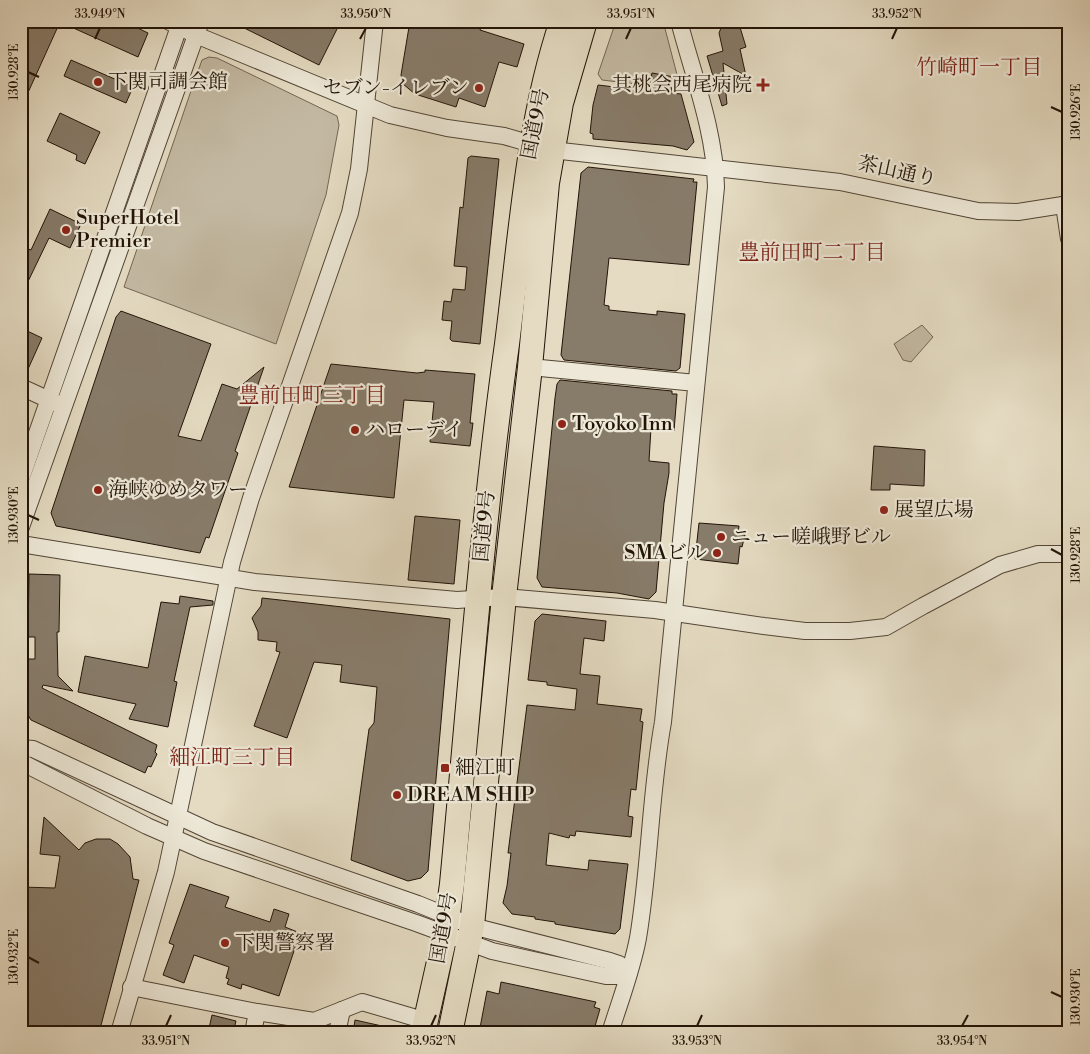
<svg xmlns="http://www.w3.org/2000/svg" width="1090" height="1054" viewBox="0 0 1090 1054" font-family="'Libre Bodoni','Noto Serif JP',serif">
  <rect width="100%" height="100%" fill="#e4dbc2"/>
  <filter id="stains"><feTurbulence type="fractalNoise" baseFrequency=".004" numOctaves="4"/><feColorMatrix values="0 0 0 0 .2 0 0 0 0 .09 0 0 0 0 .02 0 0 0 .5 -.17"/></filter>
  <radialGradient id="worn" r=".72"><stop offset=".6" stop-color="#630" stop-opacity="0"/><stop offset="1" stop-color="#630" stop-opacity=".3"/></radialGradient>
  <g fill="#c3b9a2" stroke="#726655">
    <path d="M616 21H663L680 86 677 89 602 80 598 74Z"/>
    <path d="M209 57 217 58 337 116 339 125 326 195 276 344 124 287 193 85 202 60Z"/>
    <path d="M922 325 933 337 911 362 903 360 894 344Z"/>
  </g>
  <g fill="#877b69" stroke="#221408">
    <path d="M21 21H123L148 33 138 57 60 22 21 108Z"/>
    <path d="M230 21H341L319 65Z"/>
    <path d="M410 21H483L480 30 524 44 517 67 499 62 485 107 459 98 456 107 415 94 403 84 401 75Z"/>
    <path d="M739 24 746 47 740 49 746 76 723 63 727 104 722 106 707 56 723 51 719 33 721 28Z"/>
    <path d="M71 60 133 87 126 103 64 76Z"/>
    <path d="M652 73 674 77 671 93 681 94 694 142 687 150 673 146 593 139V134L590 133 593 105 598 85 648 91Z"/>
    <path d="M60 113 100 132 85 164 76 160 77 155 47 141Z"/>
    <path d="M471 156 499 159 480 344 452 341 450 339 452 321 442 320 444 301 451 302 453 289 465 290 467 267 454 266 460 207 463 208 468 158Z"/>
    <path d="M588 167 694 179 693 182H697L689 265 609 258 604 305 609 306V310L657 315V311L685 314 680 368 676 371 564 360 561 355 581 173Z"/>
    <path d="M50 209 81 224 70 248 49 238 21 296V246L31 250Z"/>
    <path d="M121 311 211 344 178 436 201 441 222 384 237 389 264 367 235 451 238 453 209 538 206 537 200 553 56 526 51 513 116 317Z"/>
    <path d="M21 328 42 338 24 378 21 377Z"/>
    <path d="M331 364 417 373 425 372V370L475 374 470 423H473L470 446 430 442 434 402 404 400 394 498 289 487Z"/>
    <path d="M560 380 672 391V394H677L674 431 651 428 649 461 669 463V473L664 503 656 592 649 599 617 593 542 587 537 578 555 398 557 384Z"/>
    <path d="M874 446 925 450 924 486 890 484V490H871Z"/>
    <path d="M415 516 460 520 454 584 408 580Z"/>
    <path d="M699 523 739 526 738 534 745 535 742 547 740 546 738 564 695 559Z"/>
    <path d="M29 574 60 575 59 632H57L58 676 73 691 43 685 42 688 157 745 155 752 157 754 151 767 148 766 145 773 31 720 25 710 27 659H35V637H28Z"/>
    <path d="M180 596 213 601V605L190 607 174 681 177 682 168 727 129 719 136 704 78 692 85 656 148 668 161 602 179 604Z"/>
    <path d="M262 598 450 619 428 871 421 878 408 881 351 860 369 729 374 723 377 687 340 682 342 665 314 662 287 738 254 726 280 652 276 651 277 642 258 640V632L252 618 261 606Z"/>
    <path d="M542 614 606 621 604 641 584 638 580 674 600 676 597 704 642 709 640 721 643 722 636 790 631 789 628 816 633 817 631 837 576 831 575 836 570 835 569 838 549 833 546 865 588 870 589 860 628 864 620 929 615 934 555 924V922L535 919V917L512 914 503 903 507 886 511 853H508L527 705 575 710 577 689 547 685V682L528 680 535 621Z"/>
    <path d="M44 817 79 850 85 843 96 839H110L118 844 130 857 133 879 139 880 99 1033H21V887L55 888 60 856 40 854Z"/>
    <path d="M190 884 229 897 225 907 270 922 274 909 289 914 285 927 300 933 279 996 242 984 241 989 227 984 229 979 226 978 229 967 194 955 184 983 163 975 174 945 169 943Z"/>
    <path d="M501 982 596 1002 594 1007 600 1009 593 1033H479L487 991 499 994Z"/>
    <path d="M212 1015 236 1021 233 1033H208Z"/>
    <path d="M355 1020 391 1028V1033H353Z"/>
  </g>
  <g fill="none" stroke-linecap="round" stroke-linejoin="round">
    <g stroke="#524636" stroke-width="18">
      <g id="minor">
        <path d="M168 21 196 35 390 115 447 128 504 136 552 150 840 182 978 211 1018 212 1069 204"/>
        <path d="M1064 205 1069 239"/>
        <path d="M530 367 696 383"/>
        <path d="M21 387 58 404"/>
        <path d="M21 479 181 21"/>
        <path d="M21 527 201 21"/>
        <path d="M21 544 255 582 457 600 504 597 655 610 764 626 805 631H850L886 627 923 606 1000 565 1038 554H1069"/>
        <path d="M21 748 33 749 212 832 418 904 472 926 610 961 619 964 629 972"/>
        <path d="M21 762 147 826 204 851 416 923 492 951 606 976H617L629 972"/>
        <path d="M131 987 257 1012 314 1021 362 1002 426 1021"/>
        <path d="M119 1033 166 872 232 562 251 498 350 213 359 169 375 21"/>
        <path d="M253 1033 257 1012"/>
        <path d="M337 1033 342 1010"/>
        <path d="M610 1033C620 1001 632 970 638 938 650 866 650 794 663 722L716 187C715 131 693 75 679 21"/>
      </g>
    </g>
    <g stroke="#221408" stroke-width="26">
      <g id="highway">
        <path d="M423 1033 445 935 452 884C469 704 482 523 507 344 521 235 527 126 562 21"/>
        <path d="M450 1033 472 926 504 597 530 367 547 183 561 103 585 21"/>
      </g>
    </g>
    <use href="#minor" stroke="#ede8d7" stroke-width="16"/>
    <use href="#highway" stroke="#e4dbc2" stroke-width="24"/>
  </g>
  <path fill="none" stroke="#221408" stroke-width="2" d="M95 39 100 28M360 39 366 28M626 39 631 28M892 39 897 28M28 72 39 77M1051 107 1062 112M28 515 39 520M1051 549 1062 555M28 957 39 963M1051 992 1062 997M166 1026 171 1015M431 1026 436 1015M697 1026 702 1015M962 1026 968 1015"/>
  <g fill="#8f2418" stroke="#ede8d7" stroke-width="2">
    <circle cx="98" cy="82" r="5"/>
    <path d="M760.5 77.5h5v5h5v5h-5v5h-5v-5h-5v-5h5z"/>
    <circle cx="479" cy="88" r="5"/>
    <circle cx="66" cy="230" r="5"/>
    <circle cx="562" cy="424" r="5"/>
    <circle cx="355" cy="430" r="5"/>
    <circle cx="98" cy="490" r="5"/>
    <circle cx="884" cy="510" r="5"/>
    <circle cx="721" cy="537" r="5"/>
    <circle cx="717" cy="553" r="5"/>
    <rect x="440" y="763" width="10" height="10" rx="2.5"/>
    <circle cx="397" cy="795" r="5"/>
    <circle cx="225" cy="943" r="5"/>
  </g>
  <g text-anchor="middle" dominant-baseline="central" stroke-width="4.5" stroke-linejoin="round" paint-order="stroke">
    <g font-size="20" fill="#221408" stroke="#ede8d7" text-anchor="start">
      <text x="108" y="82">下関司調会館</text>
      <text x="752" y="85" text-anchor="end">其桃会西尾病院</text>
      <text x="469" y="88" text-anchor="end">セブン-イレブン</text>
      <text x="76" y="218">SuperHotel<tspan x="76" dy="23">Premier</tspan></text>
      <text x="572" y="424">Toyoko Inn</text>
      <text x="365" y="430">ハローデイ</text>
      <text x="108" y="490">海峡ゆめタワー</text>
      <text x="894" y="510">展望広場</text>
      <text x="731" y="537">ニュー嵯峨野ビル</text>
      <text x="707" y="553" text-anchor="end">SMAビル</text>
      <text x="455" y="768">細江町</text>
      <text x="407" y="795">DREAM SHIP</text>
      <text x="235" y="943">下関警察署</text>
    </g>
    <g font-size="20" fill="#221408" stroke="#ede8d7">
      <text transform="translate(536 124) rotate(-79)">国道9号</text>
      <text transform="translate(897 172) rotate(12)">茶山通り</text>
      <text transform="translate(485 526) rotate(-85)">国道9号</text>
      <text transform="translate(444 928) rotate(-80)">国道9号</text>
    </g>
    <g font-size="21" fill="#7a1f14" stroke="#ede8d7">
      <text x="979" y="68">竹崎町一丁目</text>
      <text x="812" y="253">豊前田町二丁目</text>
      <text x="312" y="396">豊前田町三丁目</text>
      <text x="232" y="758">細江町三丁目</text>
    </g>
  </g>
  <rect width="1090" height="1054" fill="none" stroke="#e4dbc2" stroke-width="55"/>
  <rect x="28" y="28" width="1034" height="998" fill="none" stroke="#221408" stroke-width="2"/>
  <g font-size="12" text-anchor="middle" fill="#221408">
    <text x="100" y="18">33.949°N</text>
    <text x="366" y="18">33.950°N</text>
    <text x="631" y="18">33.951°N</text>
    <text x="897" y="18">33.952°N</text>
    <text transform="translate(14 72) rotate(-90)" y="4">130.928°E</text>
    <text transform="translate(1076 112) rotate(-90)" y="4">130.926°E</text>
    <text transform="translate(14 515) rotate(-90)" y="4">130.930°E</text>
    <text transform="translate(1076 555) rotate(-90)" y="4">130.928°E</text>
    <text transform="translate(14 957) rotate(-90)" y="4">130.932°E</text>
    <text transform="translate(1076 997) rotate(-90)" y="4">130.930°E</text>
    <text x="166" y="1045">33.951°N</text>
    <text x="431" y="1045">33.952°N</text>
    <text x="697" y="1045">33.953°N</text>
    <text x="962" y="1045">33.954°N</text>
  </g>
  <rect width="100%" height="100%" filter="url(#stains)"/>
  <rect width="100%" height="100%" fill="url(#worn)"/>
</svg>
